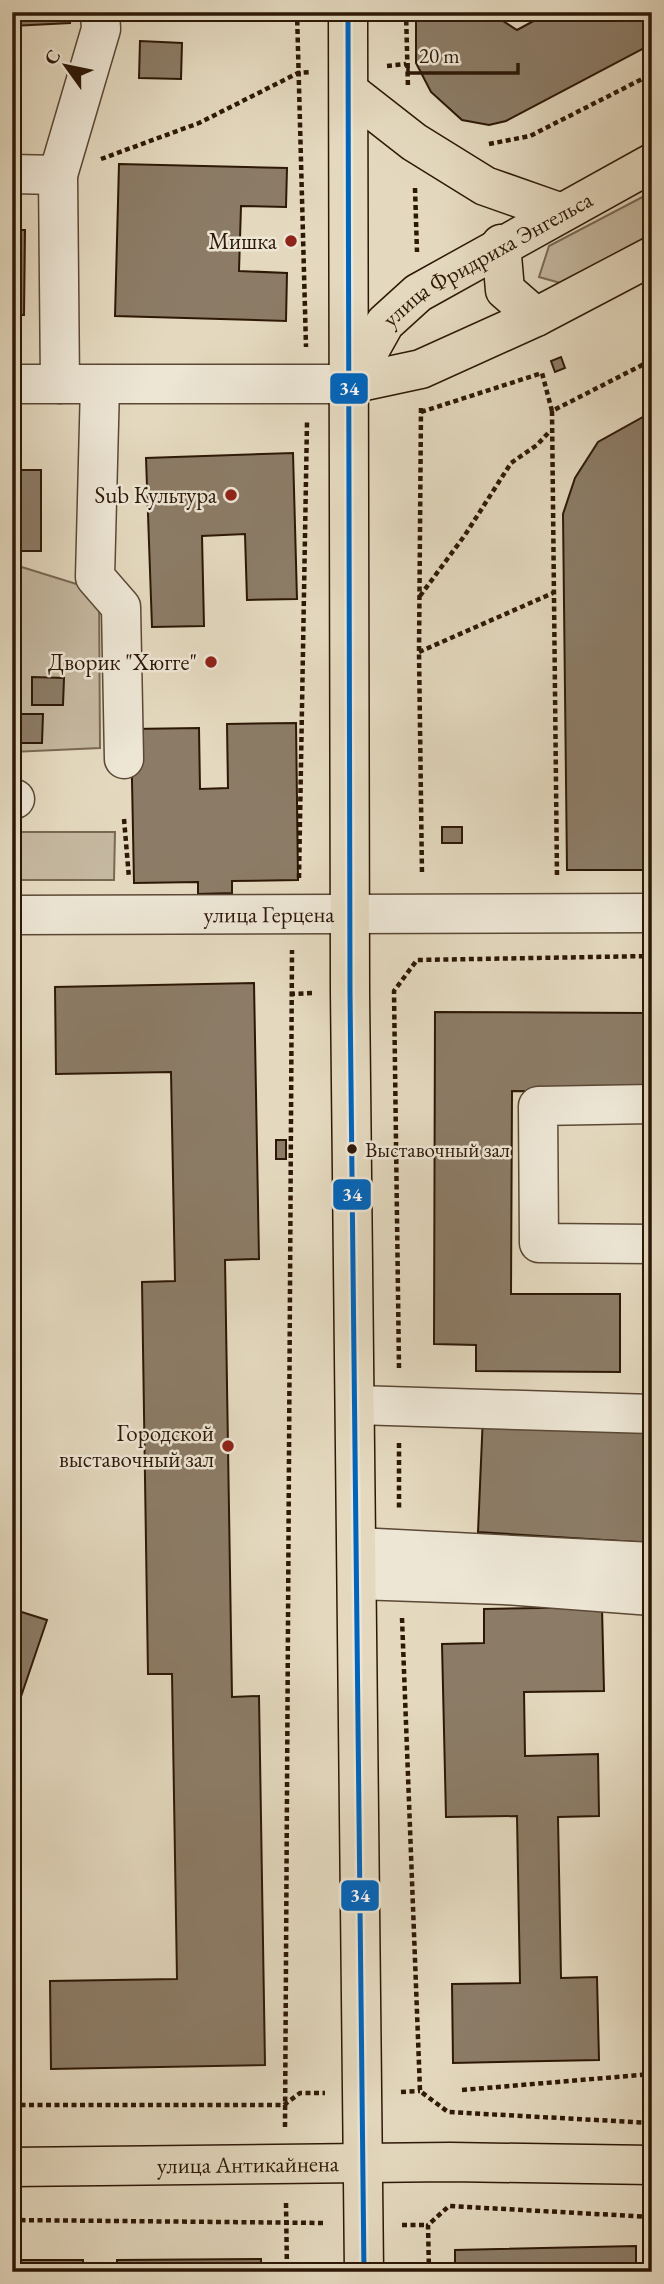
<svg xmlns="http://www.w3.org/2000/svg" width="664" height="2284" viewBox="0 0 664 2284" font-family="'EB Garamond',serif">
  <rect width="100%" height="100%" fill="#e4d9bf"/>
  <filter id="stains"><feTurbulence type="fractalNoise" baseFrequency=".00286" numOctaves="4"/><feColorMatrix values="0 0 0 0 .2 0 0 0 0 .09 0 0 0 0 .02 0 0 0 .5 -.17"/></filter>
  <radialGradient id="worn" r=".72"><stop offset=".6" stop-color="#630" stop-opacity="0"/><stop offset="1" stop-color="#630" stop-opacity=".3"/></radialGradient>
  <g fill="#c5b8a0" stroke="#796854" stroke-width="2">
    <path d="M652 192V242L571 286 539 277 549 246Z"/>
    <path d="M12 564 99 591 100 748 12 752Z"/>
    <path d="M12 832H115L114 880H12Z"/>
  </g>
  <g fill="#8c7c67" stroke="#2d1807" stroke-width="2">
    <path d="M12 12H69L70 23 12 26Z"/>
    <path d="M416 12H489L517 30 550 12H652V44L506 121 489 125 462 120 431 92 416 63Z"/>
    <path d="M140 41 182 43 181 79 139 78Z"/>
    <path d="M12 67H21L20 138H12Z"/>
    <path d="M119 164 287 168 286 207 241 206 239 271 287 273 286 321 115 316Z"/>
    <path d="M12 230H25L24 315H12Z"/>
    <path d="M561 357 565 368 555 372 551 361Z"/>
    <path d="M652 412V516L648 518 652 870H567L563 514 575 478 598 442Z"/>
    <path d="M293 453 297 599 247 600 245 534 202 536 204 626 152 627 146 458Z"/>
    <rect x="12" y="470" width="29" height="81"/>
    <path d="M32 677 64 678 63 705H32Z"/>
    <path d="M12 714H43L42 743H12Z"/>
    <path d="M296 723 298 880 232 881V893L198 894V882L134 883 131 729 199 728 200 789 228 788 227 724Z"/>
    <rect x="442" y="827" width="20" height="16"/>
    <path d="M254 983 259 1259 225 1260 232 1697 259 1696 265 2065 51 2069 50 1981 177 1979 172 1674H148L142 1282 175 1281 171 1072 56 1074 55 987Z"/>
    <path d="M435 1012 645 1013 644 1092 512 1091 511 1294H620V1372L476 1371V1345L434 1344Z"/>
    <rect x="276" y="1140" width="10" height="19"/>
    <path d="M483 1415 652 1420V1543L478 1532Z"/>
    <path d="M602 1607 604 1691 524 1692 525 1756 598 1754 599 1816 558 1817 561 1978 597 1977 599 2060 453 2063 452 1984 520 1983 517 1816 446 1817 442 1644 484 1643V1609Z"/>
    <path d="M12 1609 47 1620 12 1723Z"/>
    <path d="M636 2246V2272H455V2250Z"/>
    <path d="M261 2259V2272H117V2260Z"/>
    <rect x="12" y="2260" width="71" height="12"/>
  </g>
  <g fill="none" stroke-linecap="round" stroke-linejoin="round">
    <g stroke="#5b4835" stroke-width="41">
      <g id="minor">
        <path d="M12 174 58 175"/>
        <path d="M12 384H351"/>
        <path d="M60 384 58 175 101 29 100 12"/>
        <path d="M100 385 95 577 121 607 124 759"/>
        <path d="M12 799H15"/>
        <path id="s1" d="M12 915 652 913"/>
        <path d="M652 1104 538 1106 539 1243 652 1244"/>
        <path d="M356 1405 652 1414"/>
        <path d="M357 1547 652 1562"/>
        <path d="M357 1580 504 1585 652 1596"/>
      </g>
    </g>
    <g stroke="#2d1807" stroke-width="41">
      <g id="major">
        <path d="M348 12 350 992 364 2272"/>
        <path d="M350 92 414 142 485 186 559 212"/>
        <path d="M501 244 505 290 536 317"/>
        <path id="s2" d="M352 382 385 323 418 293 652 163"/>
        <path d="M351 384 421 369 536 317 652 256"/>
        <path id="s3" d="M12 2167 450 2162 652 2165"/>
      </g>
    </g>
    <g stroke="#2d1807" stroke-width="4.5" stroke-dasharray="5 3.5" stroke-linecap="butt">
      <path d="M297 12 306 347"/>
      <path d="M406 12 408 88"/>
      <path d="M387 66 406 64"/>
      <path d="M489 144 530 136 652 74"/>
      <path d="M101 159 199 123 298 73 312 72"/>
      <path d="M415 188 417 252"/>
      <path d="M421 408 419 652 422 875"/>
      <path d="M552 411 557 877"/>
      <path d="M421 412 542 373 552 411 652 360"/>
      <path d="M420 596 465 535 511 463 537 445 550 431"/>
      <path d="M419 652 553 593"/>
      <path d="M124 819 129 878"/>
      <path d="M299 878 307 422"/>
      <path d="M290 994 314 993"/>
      <path d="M399 1368 394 991 417 960 652 956"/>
      <path d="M399 1443V1511"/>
      <path d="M402 1618 420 2091 448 2112 652 2123"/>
      <path d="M462 2090 652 2074"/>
      <path d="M401 2092 420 2091"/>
      <path d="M12 2105H284L300 2093H325"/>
      <path d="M285 2127 292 950"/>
      <path d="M286 2203 287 2272"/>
      <path d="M12 2220 326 2223"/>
      <path d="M402 2225H428"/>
      <path d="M429 2272 428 2225 449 2206 652 2217"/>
    </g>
    <use href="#minor" stroke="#ede6d5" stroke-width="38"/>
    <use href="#major" stroke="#e4d9bf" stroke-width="38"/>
    <g stroke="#ede6d5" stroke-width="10">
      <path id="bus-1" d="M348 12 350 992 364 2272"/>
    </g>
    <use href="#bus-1" stroke="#0065bd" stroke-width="5"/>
  </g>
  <g fill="#8f2418" stroke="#ede6d5" stroke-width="2.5">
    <circle cx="291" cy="241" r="7"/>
    <circle cx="231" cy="495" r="7"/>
    <circle cx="211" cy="662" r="7"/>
    <circle cx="228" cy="1446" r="7"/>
  </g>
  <circle fill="#2d1807" stroke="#ede6d5" stroke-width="2.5" cx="352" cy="1149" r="6"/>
  <g text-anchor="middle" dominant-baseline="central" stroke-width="5" stroke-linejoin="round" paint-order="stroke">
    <g font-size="21" fill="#2d1807" stroke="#ede6d5" text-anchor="start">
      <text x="365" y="1149">Выставочный зал</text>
    </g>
    <g font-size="23" fill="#2d1807" stroke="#ede6d5" text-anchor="end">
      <text x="277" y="241">Мишка</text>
      <text x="217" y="495">Sub Культура</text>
      <text x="197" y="662">Дворик "Хюгге"</text>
      <text x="214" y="1433">Городской<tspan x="214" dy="26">выставочный зал</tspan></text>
    </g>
    <g font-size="23" fill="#2d1807" stroke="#ede6d5">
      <text stroke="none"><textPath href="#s2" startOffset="189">улица Фридриха Энгельса</textPath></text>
      <text stroke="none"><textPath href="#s1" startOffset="257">улица Герцена</textPath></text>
      <text stroke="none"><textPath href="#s3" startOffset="236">улица Антикайнена</textPath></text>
    </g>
  </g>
  <g stroke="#ede6d5" stroke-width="2.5">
    <rect x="329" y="372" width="40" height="33" rx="7" fill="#0065bd"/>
    <rect x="332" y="1178" width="40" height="33" rx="7" fill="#0065bd"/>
    <rect x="340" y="1879" width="40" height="33" rx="7" fill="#0065bd"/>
  </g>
  <g font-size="19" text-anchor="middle" font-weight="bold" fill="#fff">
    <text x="349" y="395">34</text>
    <text x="352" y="1201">34</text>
    <text x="360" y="1902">34</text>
  </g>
  <rect width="664" height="2284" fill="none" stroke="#e4d9bf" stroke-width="42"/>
  <rect x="14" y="14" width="636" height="2256" fill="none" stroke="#2d1807" stroke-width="3.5"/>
  <rect x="21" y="21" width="622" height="2242" fill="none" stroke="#2d1807" stroke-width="2"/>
  <g transform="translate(66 66) rotate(303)" stroke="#ede6d5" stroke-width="5" paint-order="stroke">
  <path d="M0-5L12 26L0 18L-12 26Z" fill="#2d1807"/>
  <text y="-10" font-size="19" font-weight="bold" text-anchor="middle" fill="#2d1807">С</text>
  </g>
  <path d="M408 63v10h110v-10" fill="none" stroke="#2d1807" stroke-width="3.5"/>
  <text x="419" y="63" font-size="21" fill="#2d1807" stroke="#ede6d5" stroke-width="5" paint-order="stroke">20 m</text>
  <rect width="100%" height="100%" filter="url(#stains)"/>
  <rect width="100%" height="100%" fill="url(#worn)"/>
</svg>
